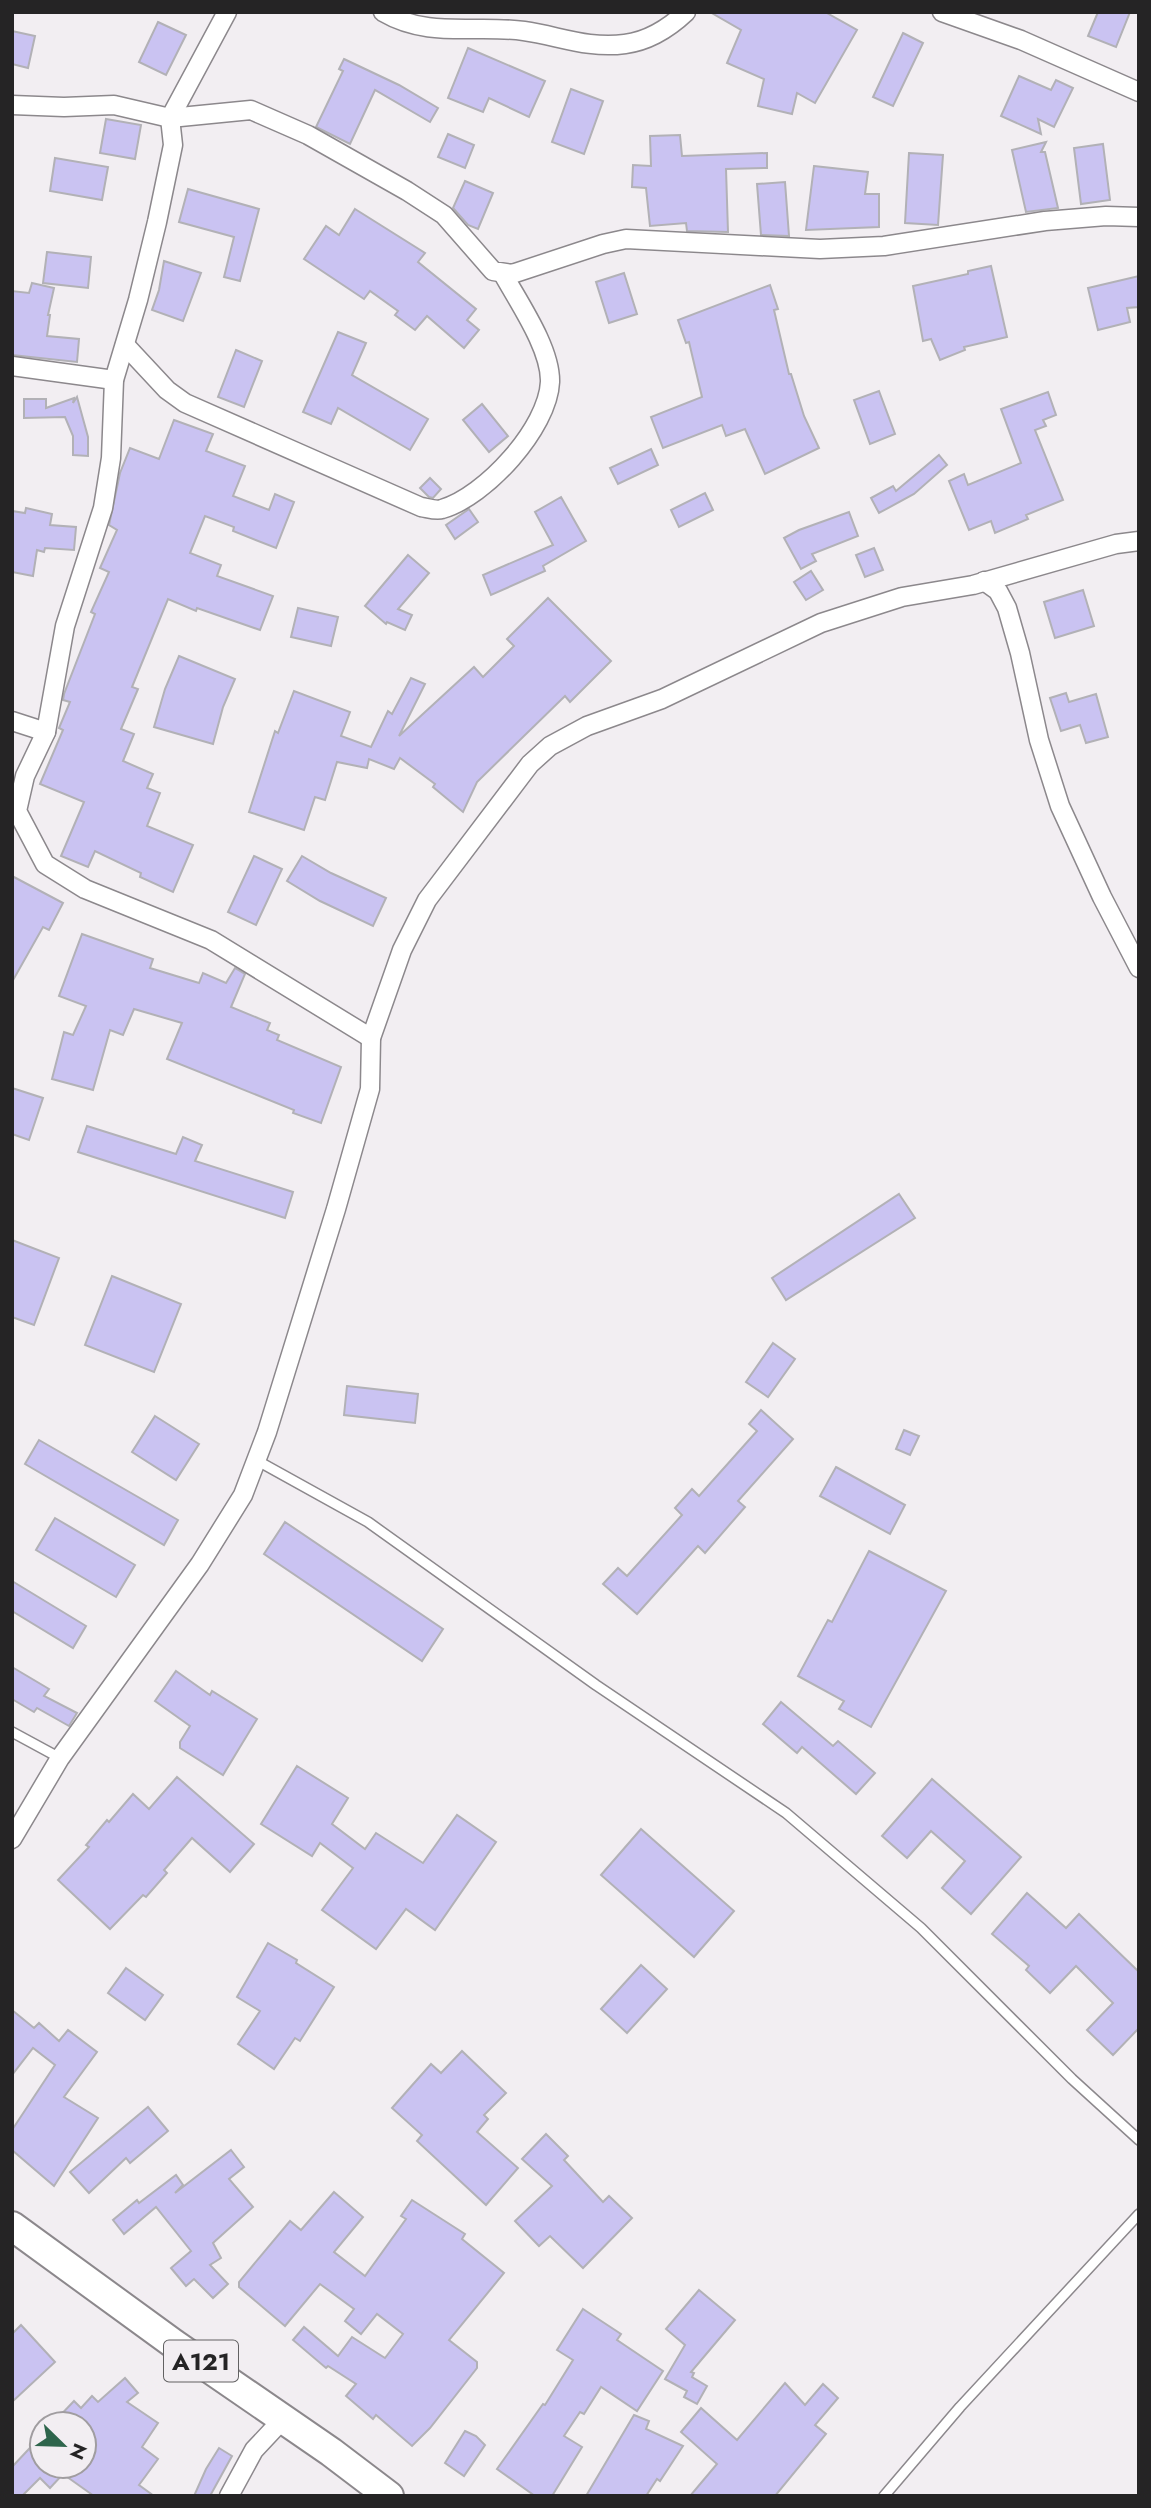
<svg xmlns="http://www.w3.org/2000/svg" width="1151" height="2508" viewBox="0 0 1151 2508" font-family="Jost,sans-serif">
  <rect width="100%" height="100%" fill="#f2eef2"/>
  <g fill="#cac3f2" stroke="#b2b1b6" stroke-width="2">
    <path d="M710 12H825L857 30 815 103 797 93 792 114 758 106 764 79 727 63 741 30Z"/>
    <path d="M1098 12H1130L1116 47 1088 36Z"/>
    <path d="M158 22 186 35 166 75 139 62Z"/>
    <path d="M12 31 35 36 28 68 12 64Z"/>
    <path d="M903 33 923 43 893 106 873 97Z"/>
    <path d="M468 48 545 81 529 117 489 98 483 112 448 98Z"/>
    <path d="M344 59 399 85 438 108 430 122 375 90 350 144 316 127 343 71 339 69Z"/>
    <path d="M1019 76 1051 90 1056 80 1073 88 1054 127 1038 119 1041 134 1001 116Z"/>
    <path d="M571 89 603 101 584 154 552 142Z"/>
    <path d="M106 119 141 125 135 159 100 153Z"/>
    <path d="M448 134 474 145 465 168 438 157Z"/>
    <path d="M680 135 682 156 767 153V168L726 169 728 232 687 231 686 223 650 226 646 188 632 187 633 165 651 166 650 136Z"/>
    <path d="M1046 142 1041 152H1045L1058 208 1026 212 1012 150Z"/>
    <path d="M1103 144 1110 200 1081 204 1074 148Z"/>
    <path d="M909 153 943 155 938 225 905 223Z"/>
    <path d="M55 158 108 167 102 200 50 191Z"/>
    <path d="M814 166 868 172 865 194H879V227L806 230Z"/>
    <path d="M465 181 493 193 478 229 468 225 453 208Z"/>
    <path d="M785 182 789 236 761 235 757 184Z"/>
    <path d="M188 189 259 209 240 281 224 277 234 237 179 222Z"/>
    <path d="M355 209 425 253 418 262 476 309 467 320 479 330 464 348 427 316 415 330 395 315 398 311 370 291 364 299 304 259 326 226 339 235Z"/>
    <path d="M47 252 91 257 88 288 43 283Z"/>
    <path d="M164 261 201 273 183 321 152 310 159 290Z"/>
    <path d="M991 266 1007 337 964 347 965 350 940 360 931 339 923 341 913 286 968 274V271Z"/>
    <path d="M624 273 637 314 609 323 596 282Z"/>
    <path d="M1139 276V307L1127 308 1130 322 1098 330 1088 288Z"/>
    <path d="M32 283 54 288 48 315H50L47 336 79 339 77 362 12 355V291L29 293Z"/>
    <path d="M770 285 778 309 774 310 789 374H791L804 416 819 448 765 474 745 429 726 436 722 425 663 448 651 417 702 397 689 342 686 343 678 320Z"/>
    <path d="M338 332 366 343 352 375 428 419 410 450 338 408 331 424 303 412Z"/>
    <path d="M236 350 262 361 244 407 218 397Z"/>
    <path d="M879 391 895 434 870 444 854 400Z"/>
    <path d="M1048 392 1056 415 1043 420 1046 426 1035 430 1063 500 1026 515 1028 519 995 533 991 521 969 530 949 481 964 474 968 485 1021 463 1001 409Z"/>
    <path d="M77 397 88 437V456L73 455V436L65 417 24 418V399H46V408L74 398 73 403Z"/>
    <path d="M482 404 508 436 489 452 463 420Z"/>
    <path d="M174 420 213 434 206 451 245 466 233 496 269 510 275 494 294 502 276 548 233 531 234 527 205 516 190 553 221 565 217 576 273 596 260 630 197 608 196 611 168 599 132 687 138 689 121 729 134 734 123 761 153 774 147 788 160 793 147 826 193 845 173 892 140 877 141 873 95 851 88 867 61 856 84 802 40 784 63 730 59 728 70 702 63 700 64 694 95 614 91 612 109 572 100 568 117 530 109 525 120 473 130 448 159 459Z"/>
    <path d="M651 449 658 465 618 484 610 468Z"/>
    <path d="M939 455 947 465 914 494 879 513 871 498 893 486 896 491Z"/>
    <path d="M430 478 441 489 433 498 429 497 420 488Z"/>
    <path d="M705 493 713 510 679 527 671 510Z"/>
    <path d="M561 497 586 541 543 566 545 571 491 595 483 575 553 545 535 512Z"/>
    <path d="M26 508 52 514 50 525 76 527 74 550 45 548 44 552 37 550 33 576 12 572V511L25 513Z"/>
    <path d="M469 509 478 522 455 539 446 525Z"/>
    <path d="M849 512 858 536 812 554 816 561 801 569 784 538 799 530Z"/>
    <path d="M874 548 883 570 865 577 856 555Z"/>
    <path d="M408 555 429 573 398 609 412 615 405 630 387 622 386 624 365 606Z"/>
    <path d="M811 571 823 590 806 600 794 582Z"/>
    <path d="M1083 590 1094 626 1055 638 1044 602Z"/>
    <path d="M548 598 611 661 570 702 565 696 477 782 463 812 433 787 435 784 400 758 394 769 369 759 367 768 337 762 325 800 315 797 304 830 249 812 275 731 278 733 294 691 350 712 341 736 371 747 388 711 392 714 411 678 425 684 399 736 474 667 483 677 514 646 507 639Z"/>
    <path d="M298 608 338 617 331 646 291 637Z"/>
    <path d="M179 656 235 679 223 707 213 744 154 727 165 689Z"/>
    <path d="M1066 693 1069 702 1096 694 1108 737 1086 743 1080 725 1061 731 1050 698Z"/>
    <path d="M254 856 282 869 256 925 228 912Z"/>
    <path d="M302 856 331 873 386 898 373 926 320 901 287 881Z"/>
    <path d="M12 876 63 903 49 930 43 927 12 982Z"/>
    <path d="M82 934 153 959 150 968 199 983 203 973 226 983 235 968 245 974 231 1007 270 1023 267 1030 279 1035 277 1040 341 1067 321 1123 293 1113 294 1110 167 1059 182 1023 134 1009 123 1035 110 1030 93 1090 52 1079 64 1032 73 1035 86 1006 59 996Z"/>
    <path d="M12 1088 43 1098 29 1140 12 1134Z"/>
    <path d="M87 1126 176 1154 183 1137 202 1145 195 1161 293 1192 285 1218 78 1152Z"/>
    <path d="M899 1194 915 1218 786 1300 772 1278Z"/>
    <path d="M12 1240 59 1258 34 1325 12 1317Z"/>
    <path d="M112 1276 181 1304 154 1372 85 1345Z"/>
    <path d="M773 1343 795 1359 768 1397 746 1382Z"/>
    <path d="M347 1386 418 1394 415 1423 344 1415Z"/>
    <path d="M761 1410 793 1439 738 1501 745 1507 705 1553 698 1546 637 1614 603 1584 618 1568 627 1576 682 1515 675 1508 692 1489 699 1496 757 1431 749 1424Z"/>
    <path d="M155 1416 199 1444 176 1480 132 1452Z"/>
    <path d="M904 1430 919 1436 910 1455 896 1449Z"/>
    <path d="M39 1440 178 1520 164 1545 25 1464Z"/>
    <path d="M836 1467 905 1505 890 1534 820 1496Z"/>
    <path d="M55 1518 135 1565 116 1597 36 1550Z"/>
    <path d="M285 1522 443 1629 422 1661 264 1554Z"/>
    <path d="M869 1551 946 1591 871 1727 839 1709 844 1701 798 1676 828 1620 832 1622Z"/>
    <path d="M12 1581 86 1626 73 1648 12 1611Z"/>
    <path d="M12 1667 49 1689 44 1696 77 1713 69 1726 37 1708 34 1712 12 1699Z"/>
    <path d="M176 1671 210 1695 212 1691 257 1719 223 1775 180 1748V1742L190 1726 155 1701Z"/>
    <path d="M781 1702 833 1746 838 1741 875 1773 856 1794 802 1747 797 1753 763 1724Z"/>
    <path d="M297 1766 348 1798 332 1824 365 1849 376 1833 423 1863 457 1815 496 1842 435 1930 406 1909 376 1949 322 1910 353 1868 320 1843 312 1856 261 1824Z"/>
    <path d="M177 1777 254 1844 230 1872 192 1838 164 1870 167 1873 146 1897 143 1895 110 1929 58 1880 89 1847 86 1845 107 1820 109 1822 133 1794 149 1809Z"/>
    <path d="M932 1779 1021 1857 971 1914 942 1888 965 1861 931 1831 907 1858 882 1836Z"/>
    <path d="M641 1829 734 1911 694 1957 601 1875Z"/>
    <path d="M1027 1893 1066 1928 1079 1914 1139 1972V2028L1113 2055 1087 2030 1113 2003 1076 1966 1050 1993 1026 1970 1029 1966 992 1934Z"/>
    <path d="M268 1943 297 1960 296 1963 334 1987 300 2041 295 2038 274 2069 238 2044 260 2011 237 1997Z"/>
    <path d="M641 1965 667 1989 627 2033 601 2009Z"/>
    <path d="M126 1968 163 1995 145 2020 108 1993Z"/>
    <path d="M12 2010 34 2028 39 2023 59 2041 68 2030 97 2052 64 2097 98 2118 54 2186 12 2150V2130L55 2065 33 2048 12 2075Z"/>
    <path d="M462 2051 506 2093 484 2115 488 2119 477 2132 518 2168 486 2205 417 2141 422 2135 392 2108 431 2064 441 2073Z"/>
    <path d="M148 2107 168 2131 130 2163 126 2158 89 2193 70 2172Z"/>
    <path d="M546 2134 568 2156 564 2160 603 2202 609 2196 632 2218 583 2268 550 2236 539 2246 515 2221 552 2186 522 2159Z"/>
    <path d="M231 2150 244 2167 229 2179 253 2207 213 2243 221 2258 210 2265 228 2284 213 2298 194 2279 186 2286 171 2268 191 2251 156 2207 124 2234 113 2220 137 2200 139 2203 176 2175 183 2185 175 2193Z"/>
    <path d="M334 2192 363 2217 334 2252 365 2276 406 2219 401 2216 412 2200 465 2234 462 2239 504 2273 449 2340 477 2362V2368L430 2428 412 2446 376 2415 373 2419 346 2396 356 2384 328 2366 326 2368 293 2340 304 2327 338 2356 352 2337 385 2358 403 2334 377 2314 361 2334 345 2321 354 2309 320 2284 285 2326 239 2287V2282L290 2221 301 2230Z"/>
    <path d="M699 2290 735 2320 691 2372 694 2373 692 2377 707 2386 697 2404 684 2397 687 2391 665 2379 685 2345 666 2329Z"/>
    <path d="M583 2309 621 2334 617 2340 663 2371 637 2411 601 2387 584 2414 580 2412 564 2436 582 2447 552 2496H535L497 2469 543 2404 545 2405 573 2360 557 2350Z"/>
    <path d="M21 2325 55 2362 12 2402V2334Z"/>
    <path d="M125 2378 138 2393 127 2402 158 2423 142 2447 158 2459 139 2485 154 2496H94L63 2474 50 2488 40 2478 22 2496H12V2467L42 2435V2466H84V2424H52L74 2401 81 2408 92 2396 98 2402Z"/>
    <path d="M785 2383 805 2405 823 2384 838 2398 815 2425 826 2434 775 2496H690L717 2464 681 2432 701 2408 737 2440Z"/>
    <path d="M634 2415 649 2421 646 2429 683 2446 660 2481 657 2479 646 2496H586Z"/>
    <path d="M465 2431 476 2436 485 2445 464 2476 445 2463Z"/>
    <path d="M219 2448 232 2456 210 2496H194L206 2469Z"/>
  </g>
  <g fill="none" stroke-linecap="round" stroke-linejoin="round">
    <g stroke="#8c888c" stroke-width="12">
      <g id="lane">
        <path d="M256 1460 368 1522 596 1685 786 1813 921 1928 1072 2079 1139 2140"/>
        <path d="M12 1732 60 1758"/>
        <path d="M884 2496 960 2407 1139 2214"/>
      </g>
    </g>
    <g stroke="#8c888c" stroke-width="21">
      <g id="street">
        <path d="M227 12 170 118 173 145 157 222 138 300 114 380 111 458 103 508 65 626 46 732 25 776 17 811 45 864 85 889 211 940 371 1038"/>
        <path d="M383 12C429 39 475 24 524 31 559 36 588 49 625 44 648 41 669 28 686 12"/>
        <path d="M942 12 1021 40 1139 92"/>
        <path d="M12 105 64 107 114 105 170 118 251 110 308 135 407 191 444 215 493 271 512 274 603 244 626 239 820 249 884 246 1045 221 1106 216 1139 217"/>
        <path d="M125 345 167 390 185 403 421 507C428 508 436 511 442 509 485 497 548 428 550 382 551 349 519 303 503 274"/>
        <path d="M12 366 114 380"/>
        <path d="M984 581 998 591 1007 608 1020 653 1039 740 1060 806 1102 897 1139 968"/>
        <path d="M12 721 46 732"/>
        <path d="M12 1839 60 1758 200 1564 243 1495 267 1432 336 1209 370 1089 371 1038 402 950 427 900 530 764 550 746 587 726 662 699 821 623 902 597 973 585 1116 544 1139 541"/>
        <path d="M229 2496 254 2450 284 2418"/>
      </g>
    </g>
    <g stroke="#8c888c" stroke-width="32">
      <path id="primary" d="M12 2226 174 2344 331 2452 389 2496"/>
    </g>
    <use href="#lane" stroke="#fff" stroke-width="9"/>
    <use href="#street" stroke="#fff" stroke-width="18"/>
    <use href="#primary" stroke="#fff" stroke-width="28"/>
  </g>
  <g text-anchor="middle" dominant-baseline="central" stroke-width="6" stroke-linejoin="round" paint-order="stroke">
    <rect fill="#f2eef2" stroke="#626162" stroke-width="2" x="164" y="2340.5" width="74" height="41" rx="5"/>
    <g font-size="24" font-weight="bold" fill="#252425">
      <text x="201" y="2361">A121</text>
    </g>
  </g>
  <rect width="1151" height="2508" fill="none" stroke="#252425" stroke-width="28"/>
  <g transform="translate(63 2445) rotate(113)"><circle r="33" fill="#f2eef2" stroke="#a09da0" stroke-width="2"/>
  <path d="M0-5L12 26L0 18L-12 26Z" fill="#2e654c"/>
  <text y="-10" font-size="19" font-weight="bold" text-anchor="middle" fill="#252425">N</text>
  </g>
</svg>
